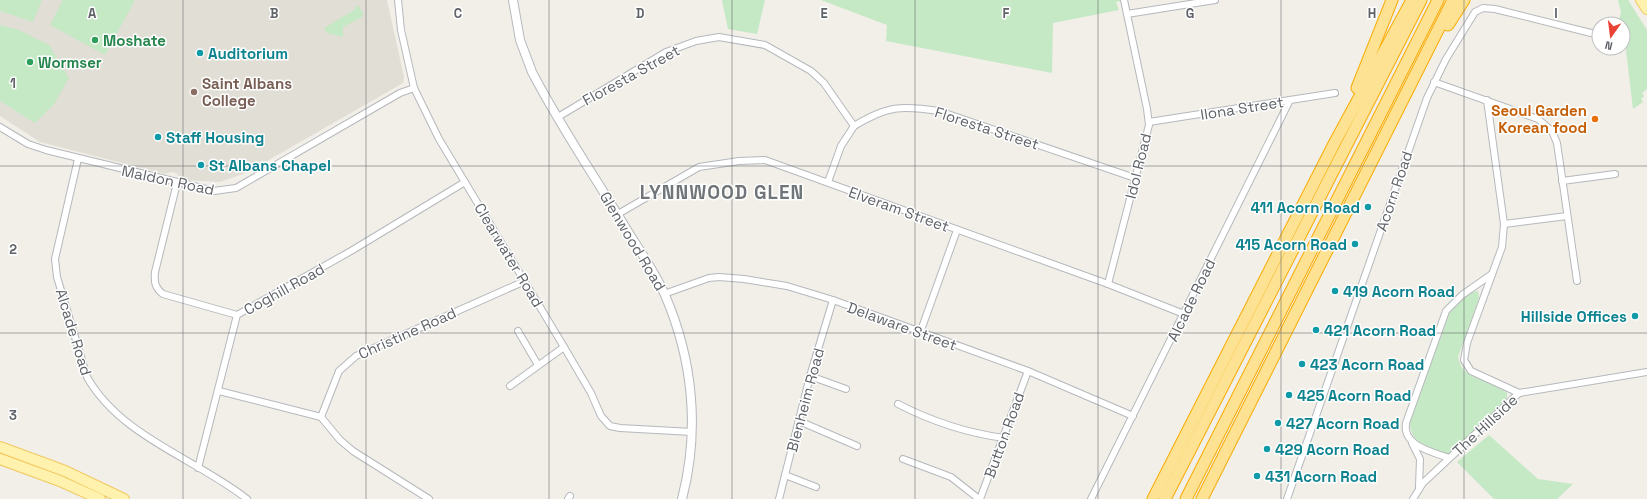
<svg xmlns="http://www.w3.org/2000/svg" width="1647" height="499" viewBox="0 0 1647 499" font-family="'Space Grotesk',sans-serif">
  <rect width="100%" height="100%" fill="#f1efe8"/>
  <path fill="#e1ded6" d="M0 0H387L404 77 403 83 246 173 220 182 182 180 176 173 172 172 165 174 40 142 0 116Z"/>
  <g fill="#c5e8c5">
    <path d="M0 0H42L33 22 0 11Z"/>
    <path d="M63 0H135L105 55 50 25Z"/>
    <path d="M722 0H765L757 34 728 29Z"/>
    <path d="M821 0H1120V1L1116 2 1119 10 1053 23 1052 73 886 41 887 25Z"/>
    <path d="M1618 0H1628L1647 30V89L1642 93 1644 96 1641 99 1643 102 1633 109 1626 50 1630 34 1623 31V24H1618L1621 12Z"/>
    <path d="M358 5 363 13 362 17 343 27V37L327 33 324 28 356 9 355 7Z"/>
    <path d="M0 25 19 30 49 45 69 78 54 104 35 123 0 101Z"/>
    <path d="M1478 291 1479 298 1458 357C1464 385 1492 376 1507 393V398L1455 450 1448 454C1429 446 1410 445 1410 421L1451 309 1469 293Z"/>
    <path d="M1489 435 1538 479 1573 484 1557 499H1494L1457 462Z"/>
  </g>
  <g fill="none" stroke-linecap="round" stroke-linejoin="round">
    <g stroke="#b5b8bc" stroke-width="8">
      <g id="minor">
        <path d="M398 0 401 30 414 88 439 139 564 347 591 393 601 416 610 426 620 428 692 432"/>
        <path d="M1127 14 1215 0"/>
        <path d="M1434 82 1538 119 1552 131 1557 143 1577 281"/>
        <path d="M1487 100 1504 224 1502 247 1467 343 1464 360 1471 371 1519 393"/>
        <path d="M558 117 666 52 696 41 719 37 765 45 811 71 824 83 854 126C887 106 901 105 939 111L1135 178"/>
        <path d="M1149 122 1335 93"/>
        <path d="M0 127 28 144 46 150 214 191 236 188 400 93 414 88"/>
        <path d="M78 159 55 259 57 277 87 377C121 437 195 458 247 499"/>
        <path d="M1562 181 1615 174"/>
        <path d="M828 182 841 146 854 126"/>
        <path d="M177 183 155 272C154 282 155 288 163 294L237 315"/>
        <path d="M618 214 699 167 739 161 765 160 1108 284 1184 314"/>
        <path d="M1504 224 1567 216"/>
        <path d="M1108 284 1149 125 1147 109 1124 0"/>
        <path d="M664 294 709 278 719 277 744 279 787 286 833 300 1028 371 1133 416"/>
        <path d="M518 331 538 365"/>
        <path d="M920 333 957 230"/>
        <path d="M810 376 846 389"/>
        <path d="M510 386 564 347"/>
        <path d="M219 391 321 417 340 440 353 451 429 499"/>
        <path d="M898 404C931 421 967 433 1004 438"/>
        <path d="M321 417 339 371 356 356 525 281"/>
        <path d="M799 421 857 446"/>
        <path d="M1412 443 1420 459 1419 487"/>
        <path d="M1449 458C1433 452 1402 446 1406 423L1446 311 1462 295 1492 274"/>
        <path d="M903 459 951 477 979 499"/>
        <path d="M198 468 237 315 351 251 465 182"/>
        <path d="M785 475 816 487"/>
        <path d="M568 499 570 496"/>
        <path d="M779 499 810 376 833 300"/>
        <path d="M980 499 1028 371"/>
        <path d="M1091 499 1290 100"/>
        <path d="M1287 499 1427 98 1446 59 1475 12 1483 8 1495 9 1599 35"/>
        <path d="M1413 499 1423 483 1519 393 1647 372"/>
      </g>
    </g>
    <g stroke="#b5b8bc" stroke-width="10">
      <path id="tertiary" d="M513 0 520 40 532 72C560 126 595 177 627 230 640 251 655 272 665 295 693 360 700 430 682 499"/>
    </g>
    <g stroke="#f2c960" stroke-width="12">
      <g id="primary">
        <path d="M1641 0 1647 9"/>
        <path d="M0 447 65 471 124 499"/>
        <path d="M0 459 60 481 100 499"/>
      </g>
    </g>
    <g stroke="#f9ab00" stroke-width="13">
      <g id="motorway">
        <path d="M1448 25 1464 0"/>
        <path d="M1357 88 1392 0"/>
        <path d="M1153 499 1335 142 1412 0"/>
        <path d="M1165 499 1421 0"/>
        <path d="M1186 499 1438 0"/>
        <path d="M1202 499 1453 0"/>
      </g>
    </g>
    <use href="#minor" stroke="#fff" stroke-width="6"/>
    <use href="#tertiary" stroke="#fff" stroke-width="8"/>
    <use href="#primary" stroke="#fff2af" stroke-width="10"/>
    <use href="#motorway" stroke="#fde293" stroke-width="11"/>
  </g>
  <path fill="none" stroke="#5f6368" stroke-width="1" stroke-opacity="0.55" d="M183 0V499M366 0V499M549 0V499M732 0V499M915 0V499M1098 0V499M1281 0V499M1464 0V499M0 166H1647M0 333H1647"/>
  <g fill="#2e9e5b" stroke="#fff" stroke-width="1.5">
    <circle cx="95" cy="40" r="4"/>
    <circle cx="30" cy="62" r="4"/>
  </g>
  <g fill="#0f9aa8" stroke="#fff" stroke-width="1.5">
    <circle cx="200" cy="53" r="4"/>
    <circle cx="158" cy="137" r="4"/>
    <circle cx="201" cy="165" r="4"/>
    <circle cx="1368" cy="207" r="4"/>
    <circle cx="1355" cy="244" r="4"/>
    <circle cx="1335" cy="291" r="4"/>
    <circle cx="1635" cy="316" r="4"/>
    <circle cx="1316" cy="330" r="4"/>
    <circle cx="1302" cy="364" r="4"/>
    <circle cx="1289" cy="395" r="4"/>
    <circle cx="1278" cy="423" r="4"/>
    <circle cx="1267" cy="449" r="4"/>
    <circle cx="1257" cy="476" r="4"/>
  </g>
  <circle fill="#8d6e63" stroke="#fff" stroke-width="1.5" cx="194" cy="92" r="4"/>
  <circle fill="#e8710a" stroke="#fff" stroke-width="1.5" cx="1595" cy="119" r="4"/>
  <g text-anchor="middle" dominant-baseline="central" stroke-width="3" stroke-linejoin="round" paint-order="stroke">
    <g font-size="15" font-weight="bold" fill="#27864d" stroke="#fff" text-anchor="start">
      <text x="103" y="40">Moshate</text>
      <text x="38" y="62">Wormser</text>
    </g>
    <g font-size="15" font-weight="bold" fill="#0d838f" stroke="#fff" text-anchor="start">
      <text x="208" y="53">Auditorium</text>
      <text x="166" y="137">Staff Housing</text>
      <text x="209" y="165">St Albans Chapel</text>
      <text x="1360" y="207" text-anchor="end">411 Acorn Road</text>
      <text x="1347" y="244" text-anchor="end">415 Acorn Road</text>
      <text x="1343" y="291">419 Acorn Road</text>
      <text x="1627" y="316" text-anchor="end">Hillside Offices</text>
      <text x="1324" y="330">421 Acorn Road</text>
      <text x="1310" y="364">423 Acorn Road</text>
      <text x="1297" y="395">425 Acorn Road</text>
      <text x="1286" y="423">427 Acorn Road</text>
      <text x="1275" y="449">429 Acorn Road</text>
      <text x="1265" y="476">431 Acorn Road</text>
    </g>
    <g font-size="15" fill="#5f6368" stroke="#fff">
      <text transform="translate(631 75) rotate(-29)">Floresta Street</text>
      <text transform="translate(1242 108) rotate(-9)">Ilona Street</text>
      <text transform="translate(987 128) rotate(18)">Floresta Street</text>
      <text transform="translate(1138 166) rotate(-76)">Idol Road</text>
      <text transform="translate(168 180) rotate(12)">Maldon Road</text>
      <text transform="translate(1394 191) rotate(-71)">Acorn Road</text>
      <text transform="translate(899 209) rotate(20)">Elveram Street</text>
      <text transform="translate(633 241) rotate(59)">Glenwood Road</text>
      <text transform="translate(509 255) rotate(59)">Clearwater Road</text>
      <text transform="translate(284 289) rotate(-29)">Coghill Road</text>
      <text transform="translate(1191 300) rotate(-64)">Alcade Road</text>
      <text transform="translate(902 326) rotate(20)">Delaware Street</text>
      <text transform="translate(74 332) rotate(73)">Alcade Road</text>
      <text transform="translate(407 333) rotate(-24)">Christine Road</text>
      <text transform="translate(805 400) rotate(-75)">Blenheim Road</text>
      <text transform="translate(1485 425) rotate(-43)">The Hillside</text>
      <text transform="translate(1004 435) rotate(-70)">Button Road</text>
    </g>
    <g font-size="15" font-weight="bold" fill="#785e54" stroke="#fff" text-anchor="start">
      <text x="202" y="83">Saint Albans<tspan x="202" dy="17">College</tspan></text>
    </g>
    <g font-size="15" font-weight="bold" fill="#c56008" stroke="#fff" text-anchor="end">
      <text x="1587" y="110">Seoul Garden<tspan x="1587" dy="17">Korean food</tspan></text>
    </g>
    <g font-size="19" font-weight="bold" letter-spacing="1" fill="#70757a" stroke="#fff">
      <text x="722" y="192">LYNNWOOD GLEN</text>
    </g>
  </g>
  <g font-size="13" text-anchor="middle" font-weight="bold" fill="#5f6368" stroke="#fff" stroke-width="3" stroke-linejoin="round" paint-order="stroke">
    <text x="92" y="18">A</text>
    <text x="274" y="18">B</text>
    <text x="458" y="18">C</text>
    <text x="640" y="18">D</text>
    <text x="824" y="18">E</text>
    <text x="1006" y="18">F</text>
    <text x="1190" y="18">G</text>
    <text x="1372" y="18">H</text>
    <text x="1556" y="18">I</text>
    <text x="13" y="88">1</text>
    <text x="13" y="254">2</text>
    <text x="13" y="420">3</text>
  </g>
  <g transform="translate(1611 36) rotate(194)"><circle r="19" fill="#ffffff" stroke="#bfc1c3"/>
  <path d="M0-3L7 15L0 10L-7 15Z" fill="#ea4335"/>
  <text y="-6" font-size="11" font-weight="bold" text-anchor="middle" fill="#5f6368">N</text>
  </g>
</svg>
